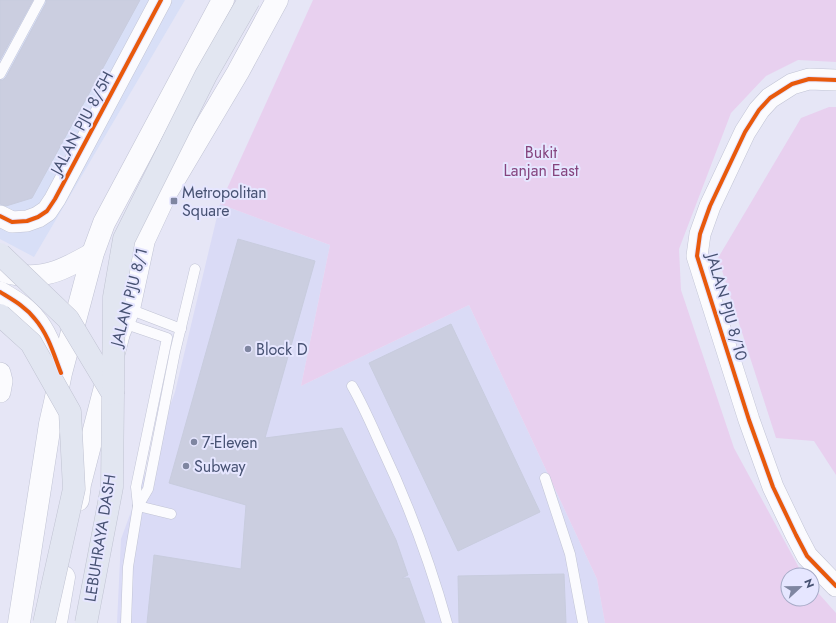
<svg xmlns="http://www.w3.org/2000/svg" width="836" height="623" viewBox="0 0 836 623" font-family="Jost,sans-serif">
  <rect width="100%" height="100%" fill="#e6e6f6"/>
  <path fill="#dadbf6" d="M220 204 330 245 301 386 469 305 597 579 605 623H117L121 539 175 392Z"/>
  <path fill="#d8dff7" d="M0 0H185L34 257 0 239Z"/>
  <g fill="#e8d0ef">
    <path d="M313 0H836V62L798 60 766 76 731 113 679 249 681 290 734 448 803 575H788V599H812V586L836 613V623H605L597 579 469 305 301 386 330 245 220 204Z"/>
    <path d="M829 107H836V475L814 441 776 438 718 258 801 118Z"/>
  </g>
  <g fill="#cbcee0" stroke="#c8ccde">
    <path d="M0 0H33L0 60Z"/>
    <path d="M46 0H140L32 198 6 206 0 204V80H3L6 77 46 3Z"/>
    <path d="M238 239 315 261 265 438 342 428 396 540 408 575 402 578H409L425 623H147L154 555 241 569 246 505 169 483Z"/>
    <path d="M451 324 540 512 458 551 369 363Z"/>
    <path d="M564 574 566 623H459L458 576Z"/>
  </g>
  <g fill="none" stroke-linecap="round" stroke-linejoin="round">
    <g stroke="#c1c4d5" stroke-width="11">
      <g id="service">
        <path d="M0 74 40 0"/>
        <path d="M129 309 181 329"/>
        <path d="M123 323 167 338 136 487 138 506 128 567 126 623"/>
        <path d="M352 386C363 405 372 426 381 446 408 503 430 562 447 623"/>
        <path d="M545 478 570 554 583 623"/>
        <path d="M138 506 148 489 175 352 195 269"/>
        <path d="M138 506 171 514"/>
      </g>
    </g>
    <g stroke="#c1c4d5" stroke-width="22">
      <g id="minor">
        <path d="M836 80 809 79 792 84 770 98 759 110 745 132 710 206 700 234 697 256 749 420 773 487 796 535 807 556 836 586"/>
        <path d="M0 216 12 222 27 221 38 217 47 211 55 199 161 0"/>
        <path d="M0 270C6 273 12 274 18 275 48 279 68 267 93 253"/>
        <path d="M0 292C13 300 26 307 35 319 48 334 54 355 61 373"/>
        <path d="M0 373 2 381 0 392"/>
      </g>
    </g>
    <g stroke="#c0c3d4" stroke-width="23">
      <g id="secondary">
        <path d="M78 500 80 484 119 333 129 309 144 240 165 195 238 72 277 0"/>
        <path d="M19 623 50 424 55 402 61 373 93 253 104 223 223 0"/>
        <path d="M56 623 64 577"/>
      </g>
    </g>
    <use href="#service" stroke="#fbfbfe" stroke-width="10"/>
    <use href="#minor" stroke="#fbfbfe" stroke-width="21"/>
    <use href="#secondary" stroke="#fbfbfe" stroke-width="22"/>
    <g stroke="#c0c3d2" stroke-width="23" stroke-linecap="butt">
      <g id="motorway-bridge">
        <path d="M0 254 68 319 113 394 112 487 86 623"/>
        <path d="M0 315 31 343 70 412 74 489 44 623"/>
        <path d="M113 394 114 297 124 239 206 75 249 0"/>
      </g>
    </g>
    <use href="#motorway-bridge" stroke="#e2e6f1" stroke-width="22"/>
    <g stroke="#e6e6ff" stroke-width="6">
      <g id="cycleway">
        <path d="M836 80 809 79 792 84 770 98 759 110 745 132 710 206 700 234 697 256 749 420 773 487 796 535 807 556 836 586"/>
        <path d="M0 216 12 222 27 221 38 217 47 211 55 199 161 0"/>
        <path d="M0 292C13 300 26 307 35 319 48 334 54 355 61 373"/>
      </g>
    </g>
    <use href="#cycleway" stroke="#e8590c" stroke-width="4"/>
  </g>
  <g fill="#7f86a1" stroke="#e6e6ff" stroke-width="1.5">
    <rect x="170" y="197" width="8" height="8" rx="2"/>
    <circle cx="248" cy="349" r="4"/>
    <circle cx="194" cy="442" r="4"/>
    <circle cx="186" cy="466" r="4"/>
  </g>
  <g text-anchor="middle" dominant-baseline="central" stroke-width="4" stroke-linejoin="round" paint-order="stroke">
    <g font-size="16" fill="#475273" stroke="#e6e6ff">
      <text transform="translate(82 123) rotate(-62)">JALAN PJU 8/5H</text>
      <text transform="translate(129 297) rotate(-75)">JALAN PJU 8/1</text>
      <text transform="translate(727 307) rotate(74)">JALAN PJU 8/10</text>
      <text transform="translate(100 538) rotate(-81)">LEBUHRAYA DASH</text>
    </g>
    <g font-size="16" fill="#85447e" stroke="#e6e6ff">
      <text x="541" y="152">Bukit<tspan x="541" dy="18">Lanjan East</tspan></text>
    </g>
    <g font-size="16" fill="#475273" stroke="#e6e6ff" text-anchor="start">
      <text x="182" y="192">Metropolitan<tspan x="182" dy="18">Square</tspan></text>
      <text x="256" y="349">Block D</text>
      <text x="202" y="442">7-Eleven</text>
      <text x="194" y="466">Subway</text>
    </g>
  </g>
  <g transform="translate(800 587) rotate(68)"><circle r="19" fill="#e6e6ff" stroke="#a6abc7"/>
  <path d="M0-3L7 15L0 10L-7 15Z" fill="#7f86a1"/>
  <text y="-6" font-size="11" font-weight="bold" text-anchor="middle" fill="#475273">N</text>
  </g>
</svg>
